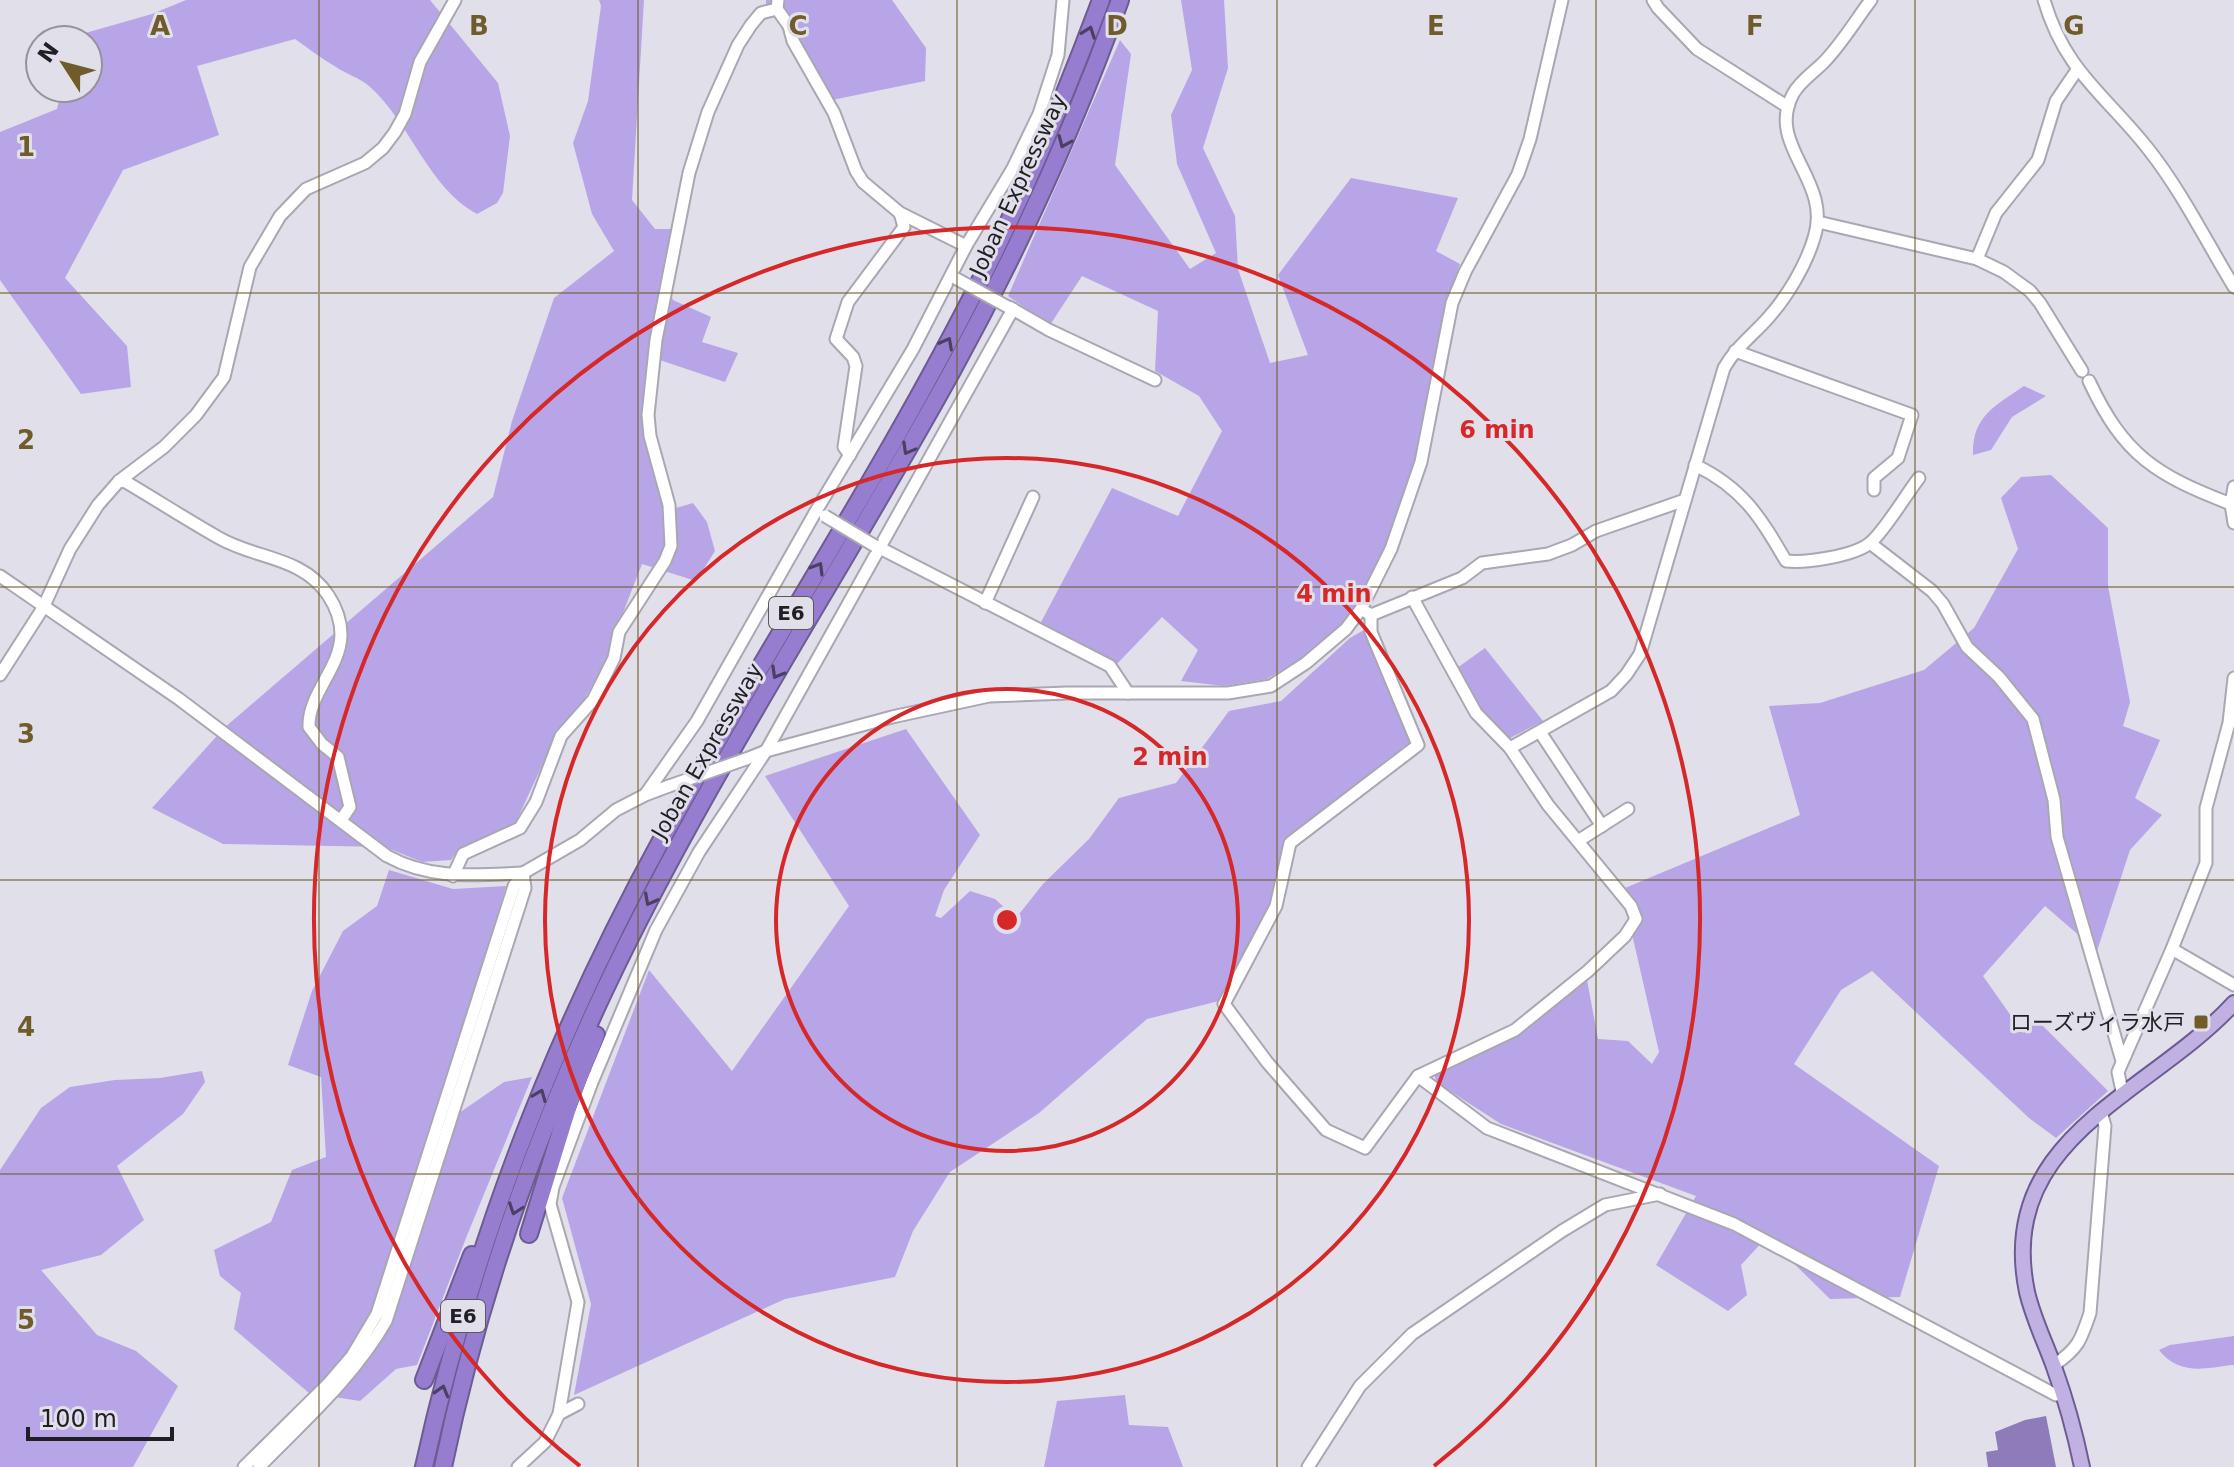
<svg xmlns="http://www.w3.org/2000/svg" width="2234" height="1467" viewBox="0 0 2234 1467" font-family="'DejaVu Sans','Noto Sans JP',sans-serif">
  <rect width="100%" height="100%" fill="#e1dfea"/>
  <g fill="#b8a5e7">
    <path d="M186 0H430L498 83 510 136 503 193 497 203 477 214C429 189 410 122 369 86 360 78 346 74 336 67 322 59 308 48 295 39L197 66 219 135 123 170 65 278 127 346 131 387 81 394 0 280V132L57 109 62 88H88V40H74L75 36 152 14Z"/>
    <path d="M599 0H644L632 200 655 229H675L664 279 673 300 711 317 702 342 738 353 725 382 651 357 645 387 644 416 666 511 693 503 707 522 715 551 696 581 642 564 617 628 609 656 584 700 557 733 516 822 457 851 451 860 422 862 385 847 223 844 152 808 224 728 493 497 512 421 554 298 614 251 592 214 573 143 588 101 601 6Z"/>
    <path d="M766 0H892L926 48 925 81 832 100 796 41 792 24 766 6Z"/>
    <path d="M1181 0H1224L1228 68 1203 148 1235 216 1238 269 1270 363 1308 355 1278 275 1351 178 1458 198 1436 251 1460 264 1446 304 1416 460 1388 548 1356 606 1341 627 1302 658 1267 679 1224 686 1181 681 1198 650 1162 617 1113 668 1040 624 1112 488 1178 516 1222 431 1199 396 1155 371 1158 311 1082 276 1050 325 1008 296 1120 40 1131 54 1115 165 1190 269 1216 253 1177 164 1171 115 1192 70Z"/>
    <path d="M2024 386 2046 396 2012 417 1991 450 1973 455C1972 416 1995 406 2024 386Z"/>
    <path d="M2051 475 2108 528V586L2130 702 2123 726 2160 740 2135 798 2162 815 2130 850 2097 951 2045 906 1983 976 2023 1033 2036 1019 2108 1091 2056 1138 2029 1118 1872 971 1841 990 1794 1064 1939 1166 1900 1297 1830 1299 1767 1237 1741 1265 1747 1295 1728 1311 1656 1265 1696 1196 1501 1124 1436 1082 1434 1072 1517 1033 1587 980 1598 1039 1628 1041 1652 1064 1659 1052 1632 934 1641 917 1625 888 1800 815 1769 706 1820 703 1924 670 1974 628 2018 549 2001 498 2021 477Z"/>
    <path d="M1364 630 1411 741 1286 839 1269 906 1219 1001 1147 1019 1039 1113 950 1172 913 1231 895 1277 785 1299 574 1395 591 1304 562 1198 649 970 732 1071 849 906 765 776 906 729 980 835 944 890 935 916 941 918 970 891 995 899 1016 918 1043 884 1089 839 1119 798 1176 783 1229 711 1281 701 1350 638Z"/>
    <path d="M1485 648 1543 721 1510 738 1479 710 1457 668Z"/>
    <path d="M389 870 453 889 506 886 440 1110 459 1113 504 1082 532 1077 466 1238 417 1365 396 1369 360 1401 309 1393 234 1329 241 1293 220 1276 214 1250 271 1222 292 1170 326 1157 321 1077 288 1065 312 991 343 931 377 906Z"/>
    <path d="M202 1071 205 1082 183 1114 117 1166 144 1220 101 1255 41 1270 97 1335 136 1351 178 1386 133 1467H0V1170L41 1108 70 1087 115 1080 160 1078Z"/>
    <path d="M2234 1336V1365H2231C2204 1369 2178 1375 2159 1350L2170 1345Z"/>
    <path d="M1125 1395 1129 1425 1168 1427 1183 1467H1044L1057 1401Z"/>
  </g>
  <path fill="#8e7bba" d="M2046 1416 2056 1467H1988L1986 1452 1998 1450 1995 1432 2025 1420Z"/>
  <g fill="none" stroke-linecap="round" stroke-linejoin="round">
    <g stroke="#a9a7b1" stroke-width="15">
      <g id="minor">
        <path d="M778 0 777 9 789 26 793 41 834 113 856 171 863 182 900 213 966 246"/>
        <path d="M1653 0 1658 8 1697 49 1788 107"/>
        <path d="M2044 0C2065 72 2106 95 2149 150 2182 192 2206 241 2234 287"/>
        <path d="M1818 222 1977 259 2004 272 2030 291 2040 303 2082 371"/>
        <path d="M1977 259 1996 213 2038 160 2056 101 2077 70"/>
        <path d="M1009 307 1049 330 1155 380"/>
        <path d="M1735 351 1912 415 1898 458 1874 478V490"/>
        <path d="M2089 381C2124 456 2156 475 2231 504"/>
        <path d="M850 455 844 447 856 366 853 357 836 339 848 302 904 227 900 213"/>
        <path d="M1695 465C1743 488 1760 517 1786 561 1807 563 1854 556 1870 543 1884 532 1907 493 1919 478"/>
        <path d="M119 481 126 482C158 501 189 521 221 539 257 559 303 557 328 595 336 607 341 620 341 635 340 669 308 694 309 727L322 744 338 757 350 807 341 820"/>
        <path d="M2234 487 2231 504 2234 523"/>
        <path d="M1870 543 1932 591 1943 604 1967 647 1999 677 2033 719 2054 800 2057 837 2122 1061"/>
        <path d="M876 546 1110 666 1128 693"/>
        <path d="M0 576 179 699 387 856C431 880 474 875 523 873"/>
        <path d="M985 603 1033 497"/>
        <path d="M1366 612 1371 615 1462 578 1482 563 1548 554 1572 545 1596 531 1685 500"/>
        <path d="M1371 615V632L1418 745 1290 843 1276 906 1224 1004 1267 1062 1326 1130 1365 1148 1418 1076 1515 1030 1588 971 1625 936 1636 919 1631 906 1548 805 1510 748 1476 713 1412 597"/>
        <path d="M0 675 43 608 70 549 98 505 119 481 164 447 196 415 224 377 250 267 280 216 306 189 365 163 383 148 395 132 405 114 420 62 455 0"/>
        <path d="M1540 732 1602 826"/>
        <path d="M1510 748 1611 691 1626 675 1640 654 1724 368C1736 347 1753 335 1768 318 1787 297 1806 265 1814 238 1833 180 1765 146 1793 94 1800 81 1813 73 1823 63 1841 45 1855 21 1871 0"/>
        <path d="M746 759 766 751 892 717 989 696 1067 693H1228L1271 686 1306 663 1346 629 1361 609 1391 549 1421 462 1452 303 1465 272 1518 174 1530 139 1562 0"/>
        <path d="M645 795 697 721 816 511 913 349 966 246 1013 168 1039 114 1058 55 1063 0"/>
        <path d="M1578 841 1628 809"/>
        <path d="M453 876 463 854 520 828 536 802 561 736 593 700 614 658 619 632 665 561 671 546 669 505 650 436 648 415 656 340 689 173 708 112 738 45 751 25 761 13 777 9"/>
        <path d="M2172 949 2234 985"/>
        <path d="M1418 1076 1487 1128 1734 1224 2056 1395"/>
        <path d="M2123 1096 2118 1072 2172 949 2206 863V808L2229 723 2234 678"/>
        <path d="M2054 1365C2078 1349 2081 1340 2090 1313L2105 1126 2101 1112"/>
        <path d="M559 1414 578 1302 550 1204 553 1187 592 1082 656 930 699 852 766 751 1013 309"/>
        <path d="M244 1467 328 1384 352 1356 377 1314 514 886 523 873 580 840 616 810 645 795 669 786"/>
        <path d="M259 1467C304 1421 354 1377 386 1321L525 888 523 873"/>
        <path d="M518 1467 545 1442 559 1414 578 1404"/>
        <path d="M1308 1467 1360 1386 1412 1334 1562 1231 1605 1205 1660 1194"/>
      </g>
    </g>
    <g stroke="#6d5c93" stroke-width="18">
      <path id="major" d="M2082 1467C2075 1433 2066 1400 2054 1367 2045 1342 2033 1318 2027 1292 1995 1137 2150 1095 2234 1003"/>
    </g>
    <g stroke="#6d5c93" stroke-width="20">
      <g id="highway">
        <path d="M529 1234 571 1098 596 1035"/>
        <path d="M424 1380 472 1255"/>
        <path d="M424 1467C472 1247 555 1034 663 837 766 648 886 469 982 277 1027 187 1066 94 1101 0"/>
        <path d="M443 1467C477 1303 533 1141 605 989 706 776 838 578 952 371 1017 252 1074 128 1120 0"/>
      </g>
    </g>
    <use href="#minor" stroke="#fff" stroke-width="11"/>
    <use href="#major" stroke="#c1b1e2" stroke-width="14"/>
    <use href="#highway" stroke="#977dcf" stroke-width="16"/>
    <g stroke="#a9a7b1" stroke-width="15" stroke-linecap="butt">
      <g id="minor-bridge">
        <path d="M955 278 1008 307"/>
        <path d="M825 516 875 546"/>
        <path d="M669 786 746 759"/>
      </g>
    </g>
    <use href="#minor-bridge" stroke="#fff" stroke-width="11"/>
  </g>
  <defs><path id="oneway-chevron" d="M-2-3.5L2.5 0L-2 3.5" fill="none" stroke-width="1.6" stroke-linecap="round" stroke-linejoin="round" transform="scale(2)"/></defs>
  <g stroke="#4a405f">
    <use href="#oneway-chevron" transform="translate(1089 32) rotate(-70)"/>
    <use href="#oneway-chevron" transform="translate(1064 142) rotate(113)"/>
    <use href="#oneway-chevron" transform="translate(947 343) rotate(-62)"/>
    <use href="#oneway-chevron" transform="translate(908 449) rotate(119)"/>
    <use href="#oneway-chevron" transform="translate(818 568) rotate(-59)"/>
    <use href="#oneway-chevron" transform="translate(777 673) rotate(120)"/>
    <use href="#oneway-chevron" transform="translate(650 900) rotate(118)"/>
    <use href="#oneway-chevron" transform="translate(540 1095) rotate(-68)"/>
    <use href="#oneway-chevron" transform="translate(515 1209) rotate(109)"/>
    <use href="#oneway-chevron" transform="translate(442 1391) rotate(-74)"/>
  </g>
  <path fill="none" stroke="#705c2b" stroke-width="2" stroke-opacity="0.55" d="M319 0V1467M638 0V1467M957 0V1467M1277 0V1467M1596 0V1467M1915 0V1467M0 293H2234M0 587H2234M0 880H2234M0 1174H2234"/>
  <g fill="none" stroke="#d62828" stroke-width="4">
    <circle cx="1007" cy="920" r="231"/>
    <circle cx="1007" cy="920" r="462"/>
    <path d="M580 1466A693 693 0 1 1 1434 1466"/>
  </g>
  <rect fill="#705c2b" stroke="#e1dfea" stroke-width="3" x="2193" y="1014" width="16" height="16" rx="4"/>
  <g text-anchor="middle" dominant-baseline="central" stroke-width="6" stroke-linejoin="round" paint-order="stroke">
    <g fill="#e1dfea" stroke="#5a595f" stroke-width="2">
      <rect x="769" y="597" width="44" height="32" rx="6"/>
      <rect x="441" y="1300" width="44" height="32" rx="6"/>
    </g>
    <g font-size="20" font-weight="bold" fill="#201f23">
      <text x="791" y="613">E6</text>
      <text x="463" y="1316">E6</text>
    </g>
    <g font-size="22" fill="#201f23" stroke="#e1dfea">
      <text transform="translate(1018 185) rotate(-65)">Joban Expressway</text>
      <text transform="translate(707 751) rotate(-60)">Joban Expressway</text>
    </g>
    <g font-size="22" fill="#201f23" stroke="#e1dfea" text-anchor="end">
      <text x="2185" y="1022">ローズヴィラ水戸</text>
    </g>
  </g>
  <g font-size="26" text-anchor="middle" font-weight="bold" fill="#705c2b" stroke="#e1dfea" stroke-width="6" stroke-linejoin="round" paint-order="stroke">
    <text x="160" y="35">A</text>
    <text x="479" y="35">B</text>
    <text x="798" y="35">C</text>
    <text x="1117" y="35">D</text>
    <text x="1436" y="35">E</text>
    <text x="1755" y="35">F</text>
    <text x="2074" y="35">G</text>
    <text x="26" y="156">1</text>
    <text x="26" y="449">2</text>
    <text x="26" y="743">3</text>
    <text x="26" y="1036">4</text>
    <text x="26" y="1329">5</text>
  </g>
  <circle cx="1007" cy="920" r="12" fill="#d62828" stroke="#e1dfea" stroke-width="4"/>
  <g font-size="24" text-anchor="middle" font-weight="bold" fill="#d62828" stroke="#e1dfea" stroke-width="6" stroke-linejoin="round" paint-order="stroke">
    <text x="1497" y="438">6 min</text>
    <text x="1334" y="602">4 min</text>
    <text x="1170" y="765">2 min</text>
  </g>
  <g transform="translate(64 64) rotate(306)"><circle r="38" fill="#e1dfea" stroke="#94929a" stroke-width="2"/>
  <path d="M0-6L14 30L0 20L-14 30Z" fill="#705c2b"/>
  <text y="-12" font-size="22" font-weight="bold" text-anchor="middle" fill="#201f23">N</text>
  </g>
  <path d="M28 1427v12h144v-12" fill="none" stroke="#201f23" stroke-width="4"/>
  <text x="40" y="1427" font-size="24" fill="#201f23" stroke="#e1dfea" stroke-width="6" paint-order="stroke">100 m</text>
</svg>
